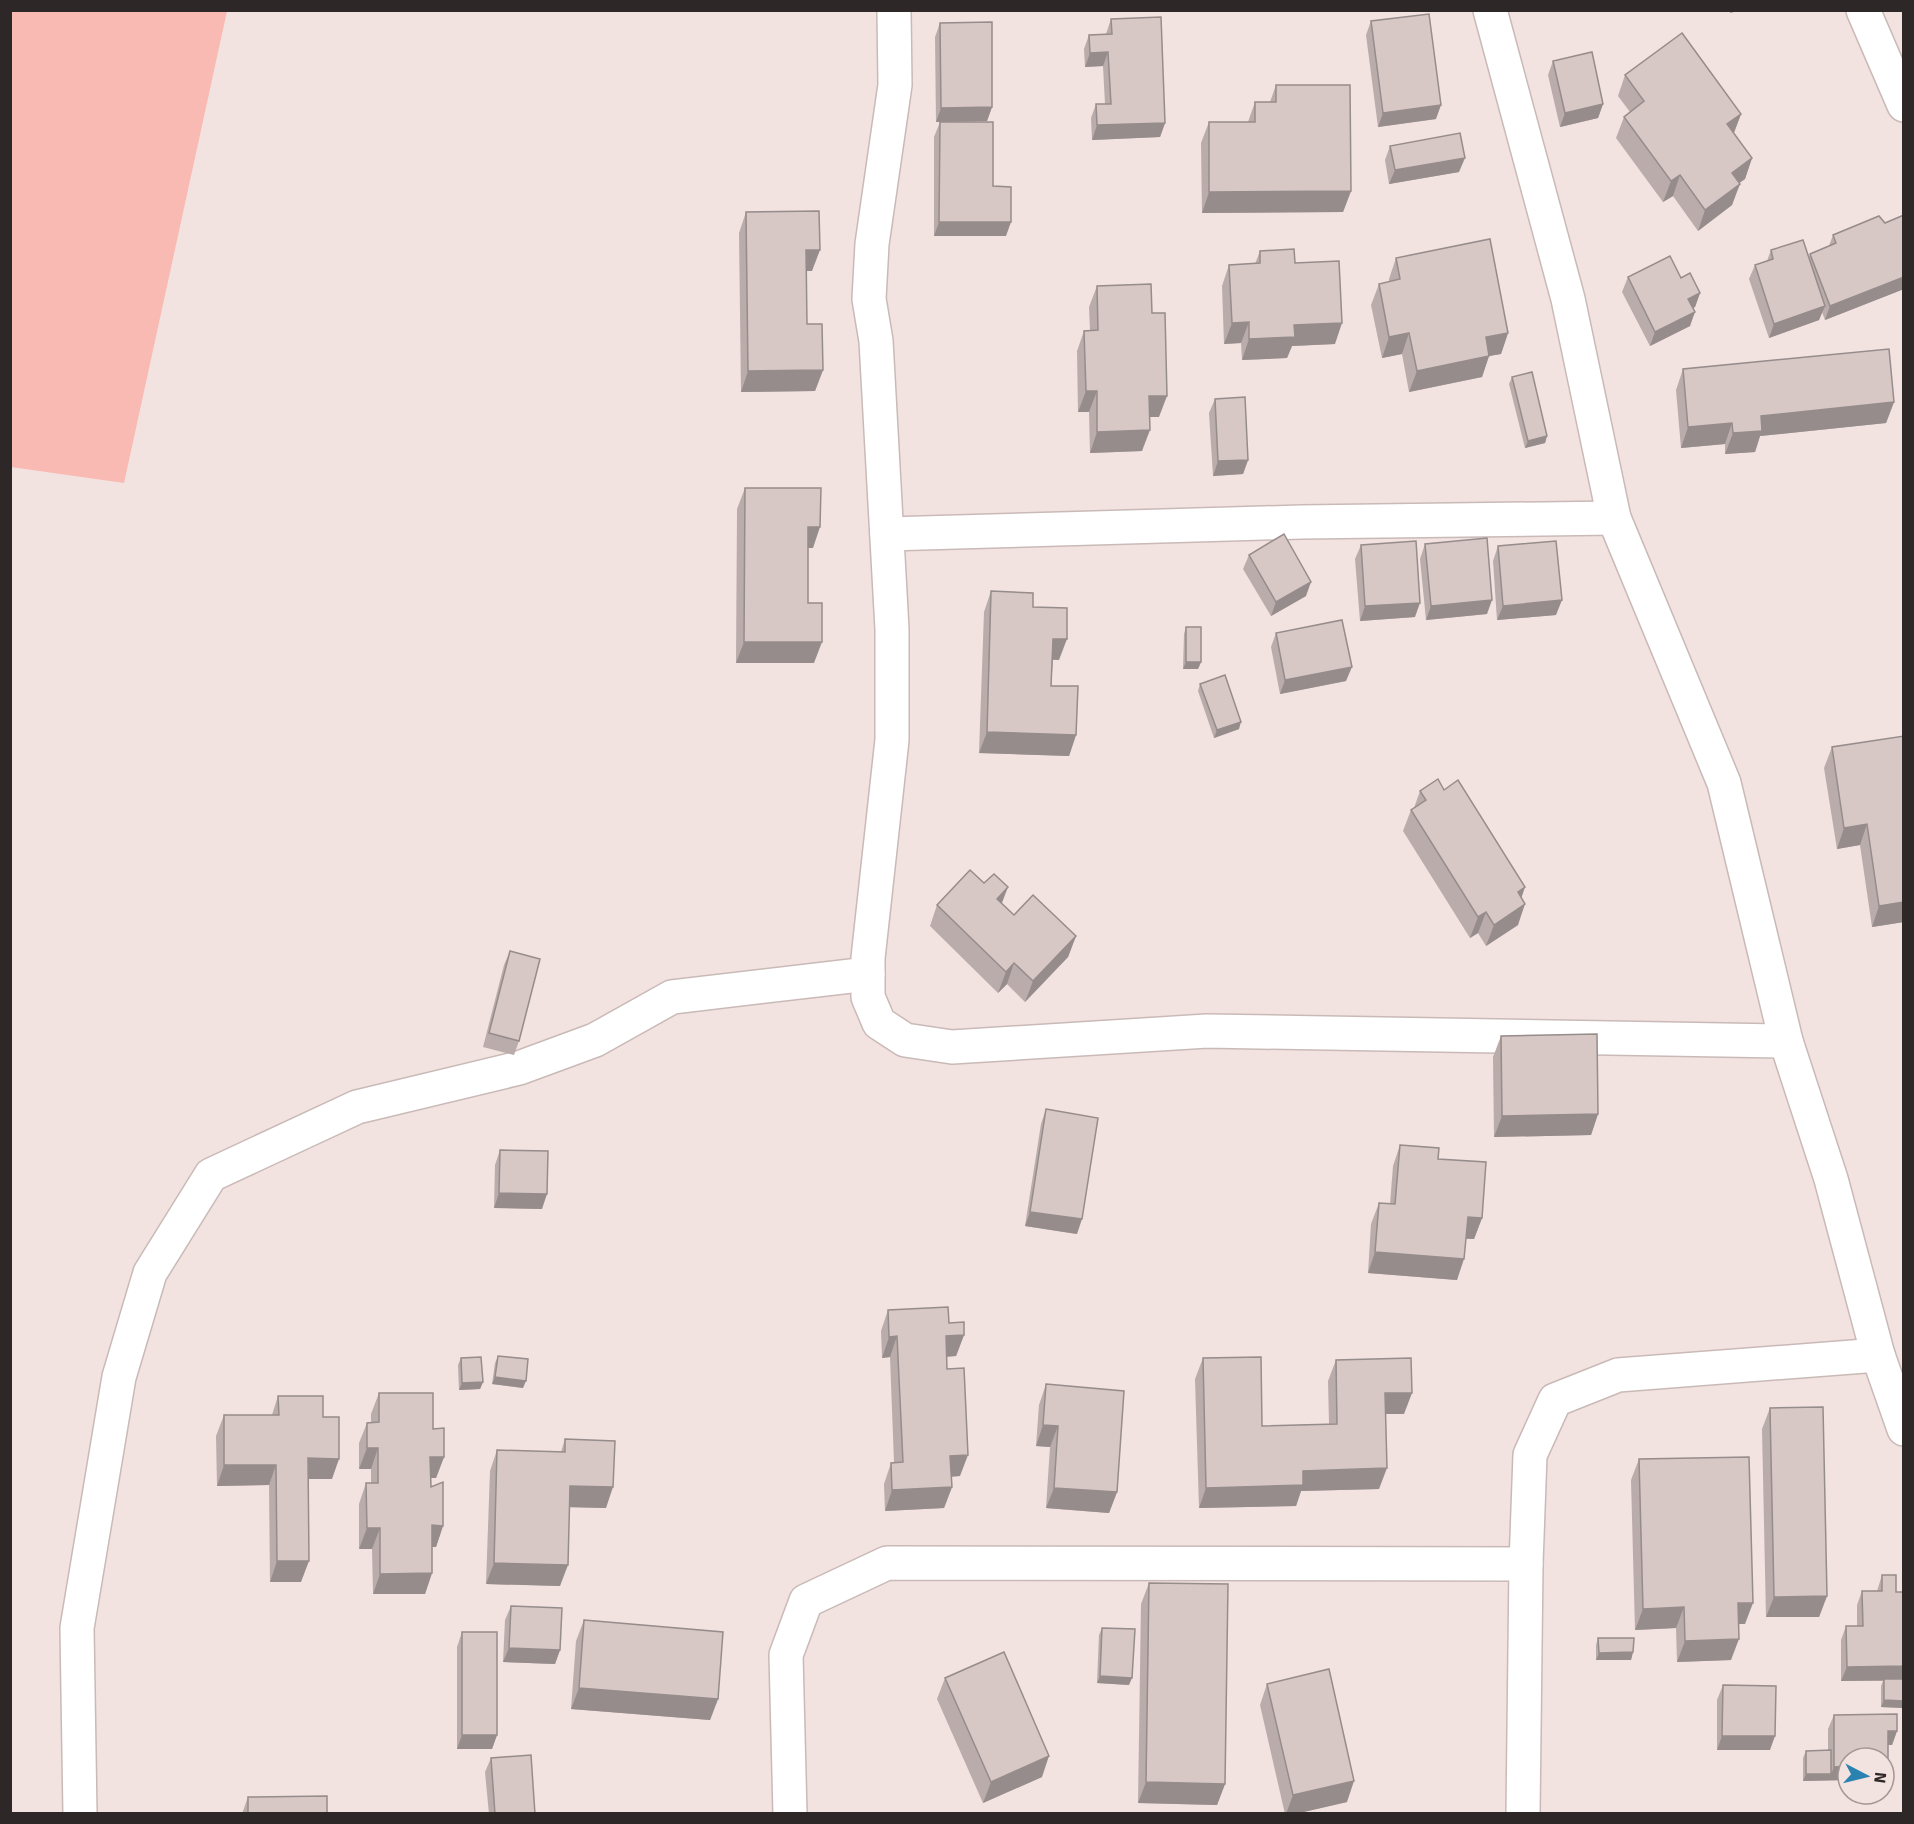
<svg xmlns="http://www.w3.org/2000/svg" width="1914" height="1824" viewBox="0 0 1914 1824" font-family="Signika,sans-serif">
  <rect width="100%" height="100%" fill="#f2e2e0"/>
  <path fill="#f8bab2" d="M11 10 227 11 124 483 11 467Z"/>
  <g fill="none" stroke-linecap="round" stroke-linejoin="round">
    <g stroke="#c9bab8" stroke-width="36">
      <g id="minor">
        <path d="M894 10 895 85 872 244 869 299 876 341 892 629V740L868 958V997L879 1023 905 1040 952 1047 1207 1031 1786 1041"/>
        <path d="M1490 10 1568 299 1614 518 1724 783 1786 1041 1831 1179 1878 1355 1904 1429"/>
        <path d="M1863 10 1904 105"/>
        <path d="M887 534 1301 522 1614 518"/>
        <path d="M1526 1564 1530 1455 1555 1400 1618 1375 1878 1355"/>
        <path d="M80 1814 77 1628 119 1377 150 1273 211 1175 357 1107 519 1068 595 1040 672 997 868 974"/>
        <path d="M790 1814 786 1655 806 1601 887 1563 1526 1564 1523 1814"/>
      </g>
    </g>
    <use href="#minor" stroke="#fff" stroke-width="33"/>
  </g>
  <g fill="#b9acaa">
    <path d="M1111 19 1165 123 1160 137 1092 140 1091 118 1096 104H1105L1103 66 1085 67 1084 49 1089 35 1106 34Z"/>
    <path d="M1371 21 1436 119 1378 127 1366 35Z"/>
    <path d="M940 23 992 107 987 121 936 122 935 37Z"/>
    <path d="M1553 61 1603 104 1598 118 1560 127 1548 75Z"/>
    <path d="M1625 75 1741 114 1734 133 1752 158 1745 179 1739 183 1732 205 1698 231 1673 196 1663 202 1616 138 1624 117 1630 112 1618 96Z"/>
    <path d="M1276 85 1351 191 1343 212 1202 213 1201 143 1209 122H1248L1255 102H1270Z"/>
    <path d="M940 122 993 186 1006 236H934V137Z"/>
    <path d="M1390 146 1459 172 1389 184 1385 160Z"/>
    <path d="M746 212 812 271H807V324L823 370 815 391 741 392 739 233Z"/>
    <path d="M1904 215V289L1825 320 1822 312 1819 320 1769 338 1749 279 1755 265 1767 261 1771 250 1809 257 1810 254 1829 246 1833 235 1885 223Z"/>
    <path d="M1260 251 1295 263 1335 344 1292 346 1287 358 1242 360 1241 343 1224 344 1222 286 1229 265 1255 264Z"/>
    <path d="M1396 258 1508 333 1501 354 1489 356 1482 377 1409 392 1402 354 1382 358 1371 305 1379 284 1389 282V279Z"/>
    <path d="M1628 277 1681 278 1700 293 1695 307 1693 308 1690 326 1650 346 1622 292Z"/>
    <path d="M1097 286 1152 313 1159 417H1150L1142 451 1090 453 1089 412H1078L1077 351 1084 331 1090 330 1089 307Z"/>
    <path d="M1683 369 1894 402 1886 423 1760 436 1755 452 1725 454V444L1681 448 1676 390Z"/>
    <path d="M1512 377 1547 436 1545 443 1525 448 1509 384Z"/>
    <path d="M1215 399 1248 460 1243 474 1213 476 1209 413Z"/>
    <path d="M745 488 813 548H808V603L814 663H736L737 509Z"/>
    <path d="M1425 544 1487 614 1426 620 1420 559Z"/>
    <path d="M1361 545 1415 617 1360 621 1355 559Z"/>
    <path d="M1498 546 1556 615 1497 620 1493 561Z"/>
    <path d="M1249 555 1306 596 1271 616 1243 569Z"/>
    <path d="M991 591 1033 607 1059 660H1053L1051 686 1076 735 1069 756 979 753 984 612Z"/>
    <path d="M1186 627 1201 662 1198 669H1183L1184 634Z"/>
    <path d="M1276 633 1346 681 1280 694 1271 647Z"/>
    <path d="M1200 684 1239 729 1214 738 1198 691Z"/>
    <path d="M1904 736V922L1872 927 1860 845 1837 849 1824 768 1832 747Z"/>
    <path d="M1444 790 1521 898 1518 925 1486 946 1478 933 1470 938 1403 831 1411 810 1414 808 1420 791Z"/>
    <path d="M1002 904 1014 915 1076 936 1068 957 1025 1002 1007 984 998 993 930 926 937 905Z"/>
    <path d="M510 951 519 1041 514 1055 483 1047 504 965Z"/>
    <path d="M1501 1036 1598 1114 1591 1135 1494 1137 1493 1057Z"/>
    <path d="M1046 1109 1077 1234 1025 1226 1041 1124Z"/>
    <path d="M1400 1145 1438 1159 1482 1218 1474 1239H1466L1457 1280 1368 1273 1371 1224 1379 1203 1390 1204 1393 1166Z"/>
    <path d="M500 1150 542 1209 494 1208 495 1165Z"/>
    <path d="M888 1310 949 1323 964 1335 956 1356 947 1357V1369L960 1476 951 1477 952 1487 944 1508 885 1511 884 1484 891 1463 894 1462 890 1357 882 1358 881 1331Z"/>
    <path d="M498 1356 523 1388 492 1384 495 1363Z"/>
    <path d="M461 1358 483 1382 480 1389 459 1390 458 1365Z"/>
    <path d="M1203 1358 1262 1426 1329 1424 1328 1381 1336 1360 1404 1414H1386L1379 1489 1301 1491 1296 1506 1199 1508 1195 1379Z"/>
    <path d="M1046 1384 1117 1492 1109 1513 1046 1508 1050 1447 1036 1446 1039 1405Z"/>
    <path d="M379 1393 433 1429 444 1457 436 1478H431V1487L443 1526 436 1547H432V1573L425 1594H373L372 1549H359V1504L366 1483H371V1469H359V1443L367 1423 371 1422V1414Z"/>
    <path d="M278 1396 323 1417 332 1479H309L301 1582H270L269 1485 217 1486 216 1436 224 1415H272Z"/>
    <path d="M1770 1408 1827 1596 1819 1617H1766L1762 1429Z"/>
    <path d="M565 1439 606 1508 569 1507 560 1586 486 1584 490 1471 497 1450 561 1452Z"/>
    <path d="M1639 1459 1745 1624H1739L1731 1660 1677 1662 1676 1628 1635 1630 1631 1480Z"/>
    <path d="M1882 1575 1896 1592 1904 1708 1881 1707V1686L1883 1681H1841V1640L1846 1626H1857V1605L1862 1591H1877Z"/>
    <path d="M1149 1583 1225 1784 1217 1805 1138 1803 1141 1604Z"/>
    <path d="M511 1606 560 1650 555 1664 503 1662 505 1620Z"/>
    <path d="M584 1620 718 1699 710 1720 571 1709 576 1641Z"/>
    <path d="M1102 1628 1129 1685 1097 1683 1099 1635Z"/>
    <path d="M462 1632 497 1735 492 1749H457V1647Z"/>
    <path d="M1598 1638 1633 1652 1631 1660H1596V1645Z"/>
    <path d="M945 1678 1042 1777 983 1803 937 1699Z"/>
    <path d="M1267 1684 1347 1802 1295 1814H1285L1260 1705Z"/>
    <path d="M1723 1685 1770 1750H1717V1700Z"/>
    <path d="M1834 1715 1897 1731 1892 1745H1888L1848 1780 1803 1781V1758L1806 1751 1828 1750V1729Z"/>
    <path d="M491 1758 535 1814H489L485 1772Z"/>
    <path d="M248 1797 327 1814H242Z"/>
  </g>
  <g fill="#968c8b">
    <path d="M1731 10H1742L1730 13Z"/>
    <path d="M1108 52 1103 66 1085 67 1090 53Z"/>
    <path d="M1603 104 1598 118 1560 127 1565 113Z"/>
    <path d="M1441 105 1436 119 1378 127 1383 113Z"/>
    <path d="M992 107 987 121 936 122 941 108Z"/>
    <path d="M1741 114 1733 135 1727 124Z"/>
    <path d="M1165 123 1160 137 1092 140 1097 125Z"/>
    <path d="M1465 158 1459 172 1389 184 1395 170Z"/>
    <path d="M1752 158 1745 179 1724 194 1732 173Z"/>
    <path d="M1680 175 1673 196 1663 202 1671 181Z"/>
    <path d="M1740 184 1732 205 1698 231 1705 210Z"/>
    <path d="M1351 191 1343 212 1202 213 1209 192Z"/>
    <path d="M939 222H1011L1006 236H934Z"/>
    <path d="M806 250H820L812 271H799Z"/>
    <path d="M1904 277V289L1825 320 1830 306Z"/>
    <path d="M1700 293 1695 307 1683 313 1688 299Z"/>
    <path d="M1825 306 1819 320 1769 338 1774 324Z"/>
    <path d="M1695 312 1690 326 1650 346 1655 332Z"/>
    <path d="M1249 322 1241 343 1224 344 1232 323Z"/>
    <path d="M1342 323 1335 344 1292 346 1287 358 1242 360 1249 339 1294 325Z"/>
    <path d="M1409 333 1402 354 1382 358 1389 337Z"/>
    <path d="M1508 333 1501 354 1489 356 1482 377 1409 392 1417 371 1486 337Z"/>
    <path d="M823 370 815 391 741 392 748 371Z"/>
    <path d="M1086 391H1097L1089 412H1078Z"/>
    <path d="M1149 396H1167L1159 417H1142Z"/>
    <path d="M1894 402 1886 423 1760 436 1755 452 1725 454 1733 433 1761 416Z"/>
    <path d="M1732 423 1725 444 1681 448 1688 427Z"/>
    <path d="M1150 430 1142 451 1090 453 1097 432Z"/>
    <path d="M1547 436 1545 443 1525 448 1528 441Z"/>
    <path d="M1248 460 1243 474 1213 476 1218 461Z"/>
    <path d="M808 527H820L813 548H801Z"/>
    <path d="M1311 582 1306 596 1271 616 1276 602Z"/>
    <path d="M1492 600 1487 614 1426 620 1431 606Z"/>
    <path d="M1562 600 1556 615 1497 620 1503 606Z"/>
    <path d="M1420 603 1415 617 1360 621 1365 606Z"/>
    <path d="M1053 639H1067L1059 660 1046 659Z"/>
    <path d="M744 642H822L814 663H736Z"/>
    <path d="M1186 662H1201L1198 669H1183Z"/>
    <path d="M1352 667 1346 681 1280 694 1285 680Z"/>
    <path d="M1241 722 1239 729 1214 738 1217 730Z"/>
    <path d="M987 732 1076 735 1069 756 979 753Z"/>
    <path d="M1867 824 1860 845 1837 849 1844 828Z"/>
    <path d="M1008 887 1000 908 997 899Z"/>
    <path d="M1525 887 1518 908V892Z"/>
    <path d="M1904 902V922L1872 927 1879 906Z"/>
    <path d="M1525 904 1518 925 1486 946 1494 925Z"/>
    <path d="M1486 912 1478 933 1470 938 1478 917Z"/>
    <path d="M1076 936 1068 957 1025 1002 1033 981Z"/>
    <path d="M1014 963 1007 984 998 993 1006 972Z"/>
    <path d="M1598 1114 1591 1135 1494 1137 1502 1116Z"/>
    <path d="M499 1193 547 1194 542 1209 494 1208Z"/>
    <path d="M1030 1212 1082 1219 1077 1234 1025 1226Z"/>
    <path d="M1468 1217 1482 1218 1474 1239 1460 1238Z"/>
    <path d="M1375 1252 1464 1259 1457 1280 1368 1273Z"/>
    <path d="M964 1335 956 1356 938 1357 946 1336Z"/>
    <path d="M897 1336 890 1357 882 1358 889 1337Z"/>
    <path d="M495 1377 526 1381 523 1388 492 1384Z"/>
    <path d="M483 1382 480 1389 459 1390 462 1383Z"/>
    <path d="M1385 1393H1412L1404 1414H1377Z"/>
    <path d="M1043 1425 1058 1426 1050 1447 1036 1446Z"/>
    <path d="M367 1448H378L371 1469H359Z"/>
    <path d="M968 1455 960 1476 943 1477 950 1456Z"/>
    <path d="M430 1457H444L436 1478H423Z"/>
    <path d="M308 1458 339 1459 332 1479H301Z"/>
    <path d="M224 1465H276L269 1485 217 1486Z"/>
    <path d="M1387 1468 1379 1489 1301 1491 1296 1506 1199 1508 1206 1488 1303 1471Z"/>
    <path d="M570 1486 613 1487 606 1508 562 1507Z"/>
    <path d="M952 1487 944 1508 885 1511 892 1490Z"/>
    <path d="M1054 1488 1117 1492 1109 1513 1046 1508Z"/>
    <path d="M432 1525 443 1526 436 1547 424 1546Z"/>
    <path d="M367 1528H380L372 1549H359Z"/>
    <path d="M277 1561H309L301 1582H270Z"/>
    <path d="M494 1563 568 1565 560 1586 486 1584Z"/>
    <path d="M432 1573 425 1594H373L380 1574Z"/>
    <path d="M1827 1596 1819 1617H1766L1774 1597Z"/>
    <path d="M1738 1603H1753L1745 1624H1730Z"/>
    <path d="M1684 1607 1676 1628 1635 1630 1643 1609Z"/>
    <path d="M1739 1639 1731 1660 1677 1662 1685 1641Z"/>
    <path d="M509 1648 560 1650 555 1664 503 1662Z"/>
    <path d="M1633 1652 1631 1660H1596L1599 1653Z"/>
    <path d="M1904 1666V1680L1841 1681 1847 1667Z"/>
    <path d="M1100 1676 1132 1678 1129 1685 1097 1683Z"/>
    <path d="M579 1688 718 1699 710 1720 571 1709Z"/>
    <path d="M1884 1700 1904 1701V1708L1881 1707Z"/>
    <path d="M1888 1731H1897L1892 1745H1883Z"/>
    <path d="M462 1735H497L492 1749H457Z"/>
    <path d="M1722 1736H1775L1770 1750H1717Z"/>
    <path d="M1049 1756 1042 1777 983 1803 991 1782Z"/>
    <path d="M1848 1766V1780L1803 1781 1806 1774H1831L1834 1767Z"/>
    <path d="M1884 1766H1888L1884 1778Z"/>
    <path d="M1354 1781 1347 1802 1295 1814H1286L1293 1795Z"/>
    <path d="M1146 1782 1225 1784 1217 1805 1138 1803Z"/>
  </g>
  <g fill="#d7c8c6" stroke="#968c8b" stroke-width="1.5">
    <path d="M1429 14 1441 105 1383 113 1371 21Z"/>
    <path d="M1161 17 1165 123 1097 125 1096 104H1111L1108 52 1090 53 1089 35 1112 34 1111 19Z"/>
    <path d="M992 22V107L941 108 940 23Z"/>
    <path d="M1682 33 1741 114 1727 124 1752 158 1732 173 1740 184 1705 210 1680 175 1671 181 1624 117 1644 101 1625 75Z"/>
    <path d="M1592 52 1603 104 1565 113 1553 61Z"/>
    <path d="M1276 85H1350L1351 191 1209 192V122H1255V102H1276Z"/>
    <path d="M940 122H993V186L1011 187V222H939Z"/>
    <path d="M1460 133 1465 158 1395 170 1390 146Z"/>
    <path d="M819 211 820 250H806L807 324H822L823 370 748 371 746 212Z"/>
    <path d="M1904 215V277L1830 306 1810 254 1836 243 1833 235 1879 216 1885 223Z"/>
    <path d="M1490 239 1508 333 1486 337 1489 356 1417 371 1409 333 1389 337 1379 284 1400 279 1396 258Z"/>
    <path d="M1803 240 1825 306 1774 324 1755 265 1773 259 1771 250Z"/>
    <path d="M1294 249 1295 263 1339 261 1342 323 1294 325 1295 337 1249 339V322L1232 323 1229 265 1260 263V251Z"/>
    <path d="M1670 256 1681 278 1690 273 1700 293 1688 299 1695 312 1655 332 1628 277Z"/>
    <path d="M1151 284 1152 313H1165L1167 396H1149L1150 430 1097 432V391H1086L1084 331 1098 330 1097 286Z"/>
    <path d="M1889 349 1894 402 1761 416 1762 431 1733 433 1732 423 1688 427 1683 369Z"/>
    <path d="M1532 372 1547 436 1528 441 1512 377Z"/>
    <path d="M1245 397 1248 460 1218 461 1215 399Z"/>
    <path d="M745 488H821L820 527H808V603H822V642H744Z"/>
    <path d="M1284 534 1311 582 1276 602 1249 555Z"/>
    <path d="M1487 538 1492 600 1431 606 1425 544Z"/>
    <path d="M1416 541 1420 603 1365 606 1361 545Z"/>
    <path d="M1556 541 1562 600 1503 606 1498 546Z"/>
    <path d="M991 591 1033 593V607L1067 608V639H1053L1051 686H1078L1076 735 987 732Z"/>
    <path d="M1342 620 1352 667 1285 680 1276 633Z"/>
    <rect x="1186" y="627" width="15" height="35"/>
    <path d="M1225 675 1241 722 1217 730 1200 684Z"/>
    <path d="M1904 736V902L1879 906 1867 824 1844 828 1832 747Z"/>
    <path d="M1438 779 1444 790 1458 780 1525 887 1518 892 1525 904 1494 925 1486 912 1478 917 1411 810 1426 800 1420 791Z"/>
    <path d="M970 870 984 883 994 874 1008 887 997 899 1014 915 1033 895 1076 936 1033 981 1014 963 1006 972 937 905Z"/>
    <path d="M510 951 540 959 519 1041 489 1033Z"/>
    <path d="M1597 1034 1598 1114 1502 1116 1501 1036Z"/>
    <path d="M1046 1109 1098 1118 1082 1219 1030 1212Z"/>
    <path d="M1400 1145 1439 1148 1438 1159 1486 1162 1482 1218 1468 1217 1464 1259 1375 1252 1379 1203 1395 1204Z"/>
    <path d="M500 1150 548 1151 547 1194 499 1193Z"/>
    <path d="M948 1307 949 1323 964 1322V1335L946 1336 947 1369 964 1368 968 1455 950 1456 952 1487 892 1490 891 1463 903 1462 897 1336 889 1337 888 1310Z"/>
    <path d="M498 1356 528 1359 526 1381 495 1377Z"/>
    <path d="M481 1357 483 1382 462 1383 461 1358Z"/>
    <path d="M1261 1357 1262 1426 1337 1424 1336 1360 1411 1358 1412 1393H1385L1387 1468 1303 1471V1485L1206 1488 1203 1358Z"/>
    <path d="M1046 1384 1124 1391 1117 1492 1054 1488 1058 1426 1043 1425Z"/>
    <path d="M379 1393H433V1429L444 1428V1457H430L431 1487 443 1482V1526L432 1525V1573L380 1574V1528H367L366 1483H378V1448H367V1423L379 1422Z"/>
    <path d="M278 1396H323V1417H339V1459L308 1458 309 1561H277L276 1465H224V1415H279Z"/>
    <path d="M1823 1407 1827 1596 1774 1597 1770 1408Z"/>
    <path d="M565 1439 615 1441 613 1487 570 1486 568 1565 494 1563 497 1450 565 1452Z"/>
    <path d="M1749 1457 1753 1603H1738L1739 1639 1685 1641 1684 1607 1643 1609 1639 1459Z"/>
    <path d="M1882 1575H1896V1592H1904V1666L1847 1667 1846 1626H1863L1862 1591H1882Z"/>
    <path d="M1149 1583 1228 1584 1225 1784 1146 1782Z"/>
    <path d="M511 1606 562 1608 560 1650 509 1648Z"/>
    <path d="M584 1620 723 1632 718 1699 579 1688Z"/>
    <path d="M1102 1628 1135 1629 1132 1678 1100 1676Z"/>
    <rect x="462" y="1632" width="35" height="103"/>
    <path d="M1598 1638H1634L1633 1652 1599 1653Z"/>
    <path d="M1004 1652 1049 1756 991 1782 945 1678Z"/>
    <path d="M1329 1669 1354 1781 1293 1795 1267 1684Z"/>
    <path d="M1884 1679H1904V1701L1884 1700Z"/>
    <path d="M1723 1685 1776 1686 1775 1736H1722Z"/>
    <path d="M1897 1714V1731H1888V1766H1884V1758H1848V1766L1834 1767V1715Z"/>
    <path d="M1831 1750V1774H1806V1751Z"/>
    <path d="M531 1755 535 1814H495L491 1758Z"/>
    <path d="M327 1796V1814H248V1797Z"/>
  </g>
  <rect width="1914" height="1824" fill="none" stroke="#2d2727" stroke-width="24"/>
  <g transform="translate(1866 1776) rotate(97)"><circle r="28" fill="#f2e2e0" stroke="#a39796" stroke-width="1.5"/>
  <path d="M0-4.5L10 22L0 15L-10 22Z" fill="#2a82b0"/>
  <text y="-9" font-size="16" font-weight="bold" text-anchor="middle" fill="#2d2727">N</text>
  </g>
</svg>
